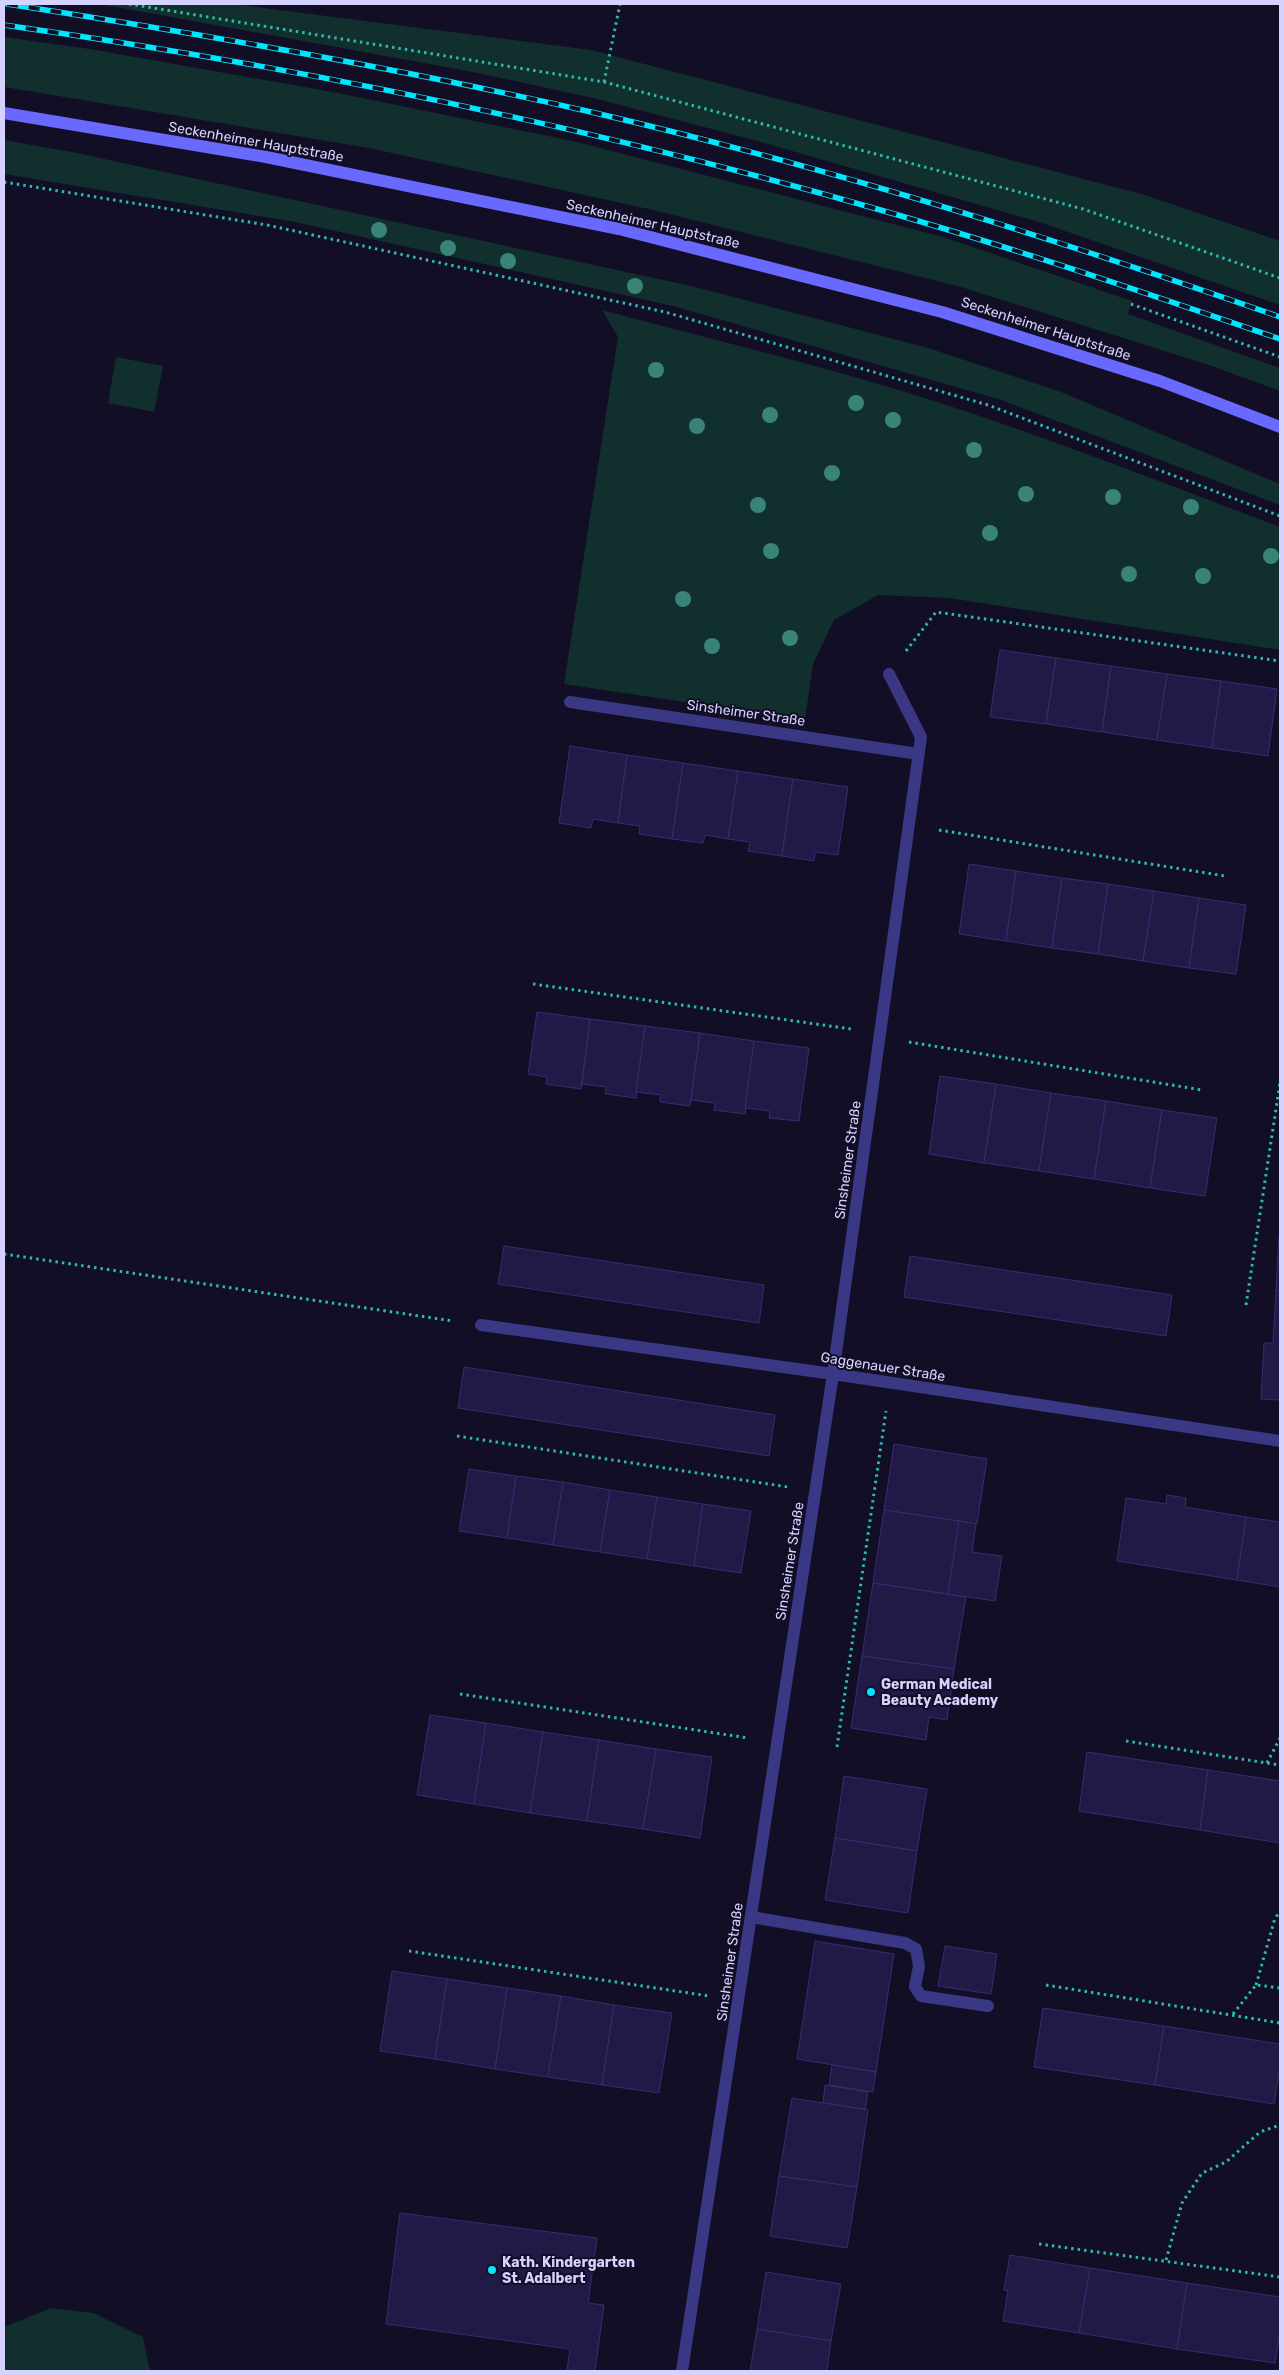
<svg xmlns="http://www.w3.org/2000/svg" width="1284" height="2375" viewBox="0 0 1284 2375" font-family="Rubik,sans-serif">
  <rect width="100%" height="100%" fill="#120e25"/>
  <g fill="#112f2d">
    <path d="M100 4H233L591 50 1145 195 1280 241V305L1039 222 754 140 597 99 473 72Z"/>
    <path d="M4 37 90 49 338 93 577 142 943 237 1132 301 1128 314 1280 368V391L1209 365 961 287 653 210 369 148 4 87Z"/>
    <path d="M4 140 77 153 691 286 928 348 1061 392 1280 484V505L998 399 673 306 295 222 4 174Z"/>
    <path d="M602 310C722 342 844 371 962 410 1069 446 1174 487 1280 527V650L949 598 878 595 834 620 813 664 805 720 564 684 618 337Z"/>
    <path d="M116 357 163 366 154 412 108 403Z"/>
    <path d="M51 2308 93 2313 143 2337 150 2371H4V2327Z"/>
  </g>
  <g fill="#221a46" stroke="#382b73">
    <path d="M1000 650 1056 658 1046 724 990 717Z"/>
    <path d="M1056 658 1111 666 1102 732 1046 724Z"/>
    <path d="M1111 666 1167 674 1157 740 1102 732Z"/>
    <path d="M1167 674 1221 681 1212 748 1157 740Z"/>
    <path d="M1221 681 1277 689 1268 756 1212 748Z"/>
    <path d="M570 746 627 755 618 823 593 819 591 828 559 823Z"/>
    <path d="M627 755 683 763 672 839 639 834 640 826 618 823Z"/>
    <path d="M683 763 738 771 728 839 705 835 703 843 672 839Z"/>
    <path d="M738 771 793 779 782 856 748 851 750 842 728 839Z"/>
    <path d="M793 779 848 787 838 855 815 852 814 861 782 856Z"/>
    <path d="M969 864 1016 871 1006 941 959 934Z"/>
    <path d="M1016 871 1062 878 1052 948 1006 941Z"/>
    <path d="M1062 878 1108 884 1098 954 1052 948Z"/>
    <path d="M1108 884 1154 891 1143 961 1098 954Z"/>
    <path d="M1154 891 1199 898 1189 968 1143 961Z"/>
    <path d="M1199 898 1246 905 1236 974 1189 968Z"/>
    <path d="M537 1012 590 1019 581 1089 546 1084 547 1077 528 1074Z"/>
    <path d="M590 1019 645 1026 636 1098 605 1094 606 1087 582 1084Z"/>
    <path d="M645 1026 700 1033 690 1106 660 1102 661 1095 636 1092Z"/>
    <path d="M700 1033 754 1041 745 1114 714 1110 715 1103 691 1100Z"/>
    <path d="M754 1041 809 1048 799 1121 769 1118 770 1111 745 1108Z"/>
    <path d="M940 1076 996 1084 984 1163 929 1154Z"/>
    <path d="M996 1084 1051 1093 1039 1171 984 1163Z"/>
    <path d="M1051 1093 1106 1101 1094 1179 1039 1171Z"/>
    <path d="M1106 1101 1162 1110 1150 1188 1094 1179Z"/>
    <path d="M1162 1110 1217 1118 1205 1196 1150 1188Z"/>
    <path d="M1279 1235H1280V1291H1276Z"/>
    <path d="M504 1246 764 1285 759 1323 498 1284Z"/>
    <path d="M910 1256 1172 1295 1166 1336 904 1297Z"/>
    <path d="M1276 1291H1280V1400L1261 1399 1264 1343H1273Z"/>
    <path d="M464 1367 775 1415 769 1456 458 1408Z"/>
    <path d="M894 1444 987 1459 977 1524 884 1510Z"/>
    <path d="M469 1469 516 1476 507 1538 459 1531Z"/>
    <path d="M516 1476 563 1482 553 1545 507 1538Z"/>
    <path d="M563 1482 610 1490 600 1552 553 1545Z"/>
    <path d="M610 1490 657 1497 647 1559 600 1552Z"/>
    <path d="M1167 1495 1186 1498 1185 1507 1246 1517 1237 1580 1117 1561 1126 1498 1166 1504Z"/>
    <path d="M657 1497 703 1504 694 1566 647 1559Z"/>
    <path d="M703 1504 751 1511 741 1573 694 1566Z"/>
    <path d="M884 1510 959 1521 948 1594 873 1583Z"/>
    <path d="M1246 1517 1280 1522V1587L1237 1580Z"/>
    <path d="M959 1521 976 1524 972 1552 1002 1556 995 1601 948 1594Z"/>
    <path d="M873 1583 966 1597 954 1669 862 1656Z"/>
    <path d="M862 1656 954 1669 947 1720 929 1717 926 1740 851 1728Z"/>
    <path d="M430 1715 486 1723 474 1804 417 1795Z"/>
    <path d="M486 1723 543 1732 530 1813 474 1804Z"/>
    <path d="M543 1732 599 1740 587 1821 530 1813Z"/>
    <path d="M599 1740 656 1749 643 1829 587 1821Z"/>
    <path d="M656 1749 712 1757 700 1838 643 1829Z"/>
    <path d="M1087 1752 1208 1770 1200 1830 1079 1811Z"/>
    <path d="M1208 1770 1280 1781V1843L1200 1830Z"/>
    <path d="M844 1776 927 1789 917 1851 835 1838Z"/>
    <path d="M835 1838 917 1851 908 1913 825 1900Z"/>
    <path d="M815 1941 894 1954 876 2072 797 2059Z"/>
    <path d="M945 1946 997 1954 991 1994 938 1986Z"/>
    <path d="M392 1971 447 1979 435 2059 380 2051Z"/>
    <path d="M447 1979 507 1988 495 2069 435 2059Z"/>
    <path d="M507 1988 561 1996 548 2077 495 2069Z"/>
    <path d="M561 1996 614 2005 602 2085 548 2077Z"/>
    <path d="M614 2005 672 2013 659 2093 602 2085Z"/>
    <path d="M1043 2008 1164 2026 1155 2085 1034 2067Z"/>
    <path d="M1164 2026 1280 2044V2065L1274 2104 1155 2085Z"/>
    <path d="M832 2065 876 2072 873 2092 829 2085Z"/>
    <path d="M825 2085 868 2092 865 2109 823 2103Z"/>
    <path d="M792 2098 868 2110 857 2187 779 2176Z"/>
    <path d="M779 2176 857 2187 847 2248 770 2236Z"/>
    <path d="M400 2213 597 2238 588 2303 604 2305 595 2371 567 2370 570 2349 386 2324Z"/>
    <path d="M1010 2255 1090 2268 1079 2333 1003 2321 1008 2291 1004 2290Z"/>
    <path d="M1090 2268 1187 2283 1177 2349 1079 2333Z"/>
    <path d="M766 2272 841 2284 831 2341 757 2329Z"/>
    <path d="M1187 2283 1280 2297V2330L1275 2363 1177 2349Z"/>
    <path d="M757 2329 831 2341 827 2371H750Z"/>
  </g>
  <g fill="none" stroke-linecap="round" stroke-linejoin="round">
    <g stroke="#2cb9ae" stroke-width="3" stroke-dasharray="2.5 4" stroke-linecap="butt">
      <path d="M129 4 604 82 1083 209 1280 278"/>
      <path d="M604 82 620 4"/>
      <path d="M4 182 267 225 665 312 988 405 1280 516"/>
      <path d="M1131 304 1280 357"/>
      <path d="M906 651 936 612 1280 661"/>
      <path d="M939 830 1225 876"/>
      <path d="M533 984 851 1029"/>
      <path d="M909 1042 1202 1090"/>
      <path d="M4 1254 453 1321"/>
      <path d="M1246 1305 1280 1083"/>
      <path d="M457 1436 788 1487"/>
      <path d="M460 1694 748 1738"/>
      <path d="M1126 1741 1280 1765"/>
      <path d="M837 1747 886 1411"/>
      <path d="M1267 1763 1280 1738"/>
      <path d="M409 1951 709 1996"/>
      <path d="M1046 1985 1280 2023"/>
      <path d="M1256 1985 1275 1918 1280 1912"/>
      <path d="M1233 2014 1256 1985 1280 1988"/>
      <path d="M1039 2244 1280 2277"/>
      <path d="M1166 2260 1182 2203 1202 2173 1226 2162 1260 2132 1280 2125"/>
    </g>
    <g stroke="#3a3885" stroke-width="12">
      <path d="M570 702 918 754"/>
      <path d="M481 1325 833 1374"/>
      <path d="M751 1917 905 1943 916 1949 919 1966 915 1987 921 1996 988 2006"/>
    </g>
    <g stroke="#3a3885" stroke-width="12">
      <path d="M833 1374 1280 1441"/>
      <path d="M682 2371 833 1374 921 737 889 674"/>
    </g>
    <path stroke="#6a69ff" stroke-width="12" d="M4 113 266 157 619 229 942 312 1160 381 1280 427"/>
    <g stroke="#00e7fd" stroke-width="5.5">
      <g id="rail">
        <path d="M7 4C203 34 397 68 591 112 824 166 1054 238 1280 317"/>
        <path d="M4 25C301 67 595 128 884 211 1017 249 1149 294 1280 339"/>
      </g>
    </g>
    <use href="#rail" stroke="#120e25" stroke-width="4" stroke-dasharray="11" stroke-linecap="butt"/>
  </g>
  <g fill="#3a8379">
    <circle cx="379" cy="230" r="8"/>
    <circle cx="448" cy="248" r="8"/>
    <circle cx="508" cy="261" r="8"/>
    <circle cx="635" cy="286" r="8"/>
    <circle cx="656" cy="370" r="8"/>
    <circle cx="856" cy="403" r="8"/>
    <circle cx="770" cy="415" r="8"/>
    <circle cx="893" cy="420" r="8"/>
    <circle cx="697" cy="426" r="8"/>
    <circle cx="974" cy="450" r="8"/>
    <circle cx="832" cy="473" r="8"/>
    <circle cx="1026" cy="494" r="8"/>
    <circle cx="1113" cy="497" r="8"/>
    <circle cx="758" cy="505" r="8"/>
    <circle cx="1191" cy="507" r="8"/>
    <circle cx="990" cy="533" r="8"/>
    <circle cx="771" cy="551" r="8"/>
    <circle cx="1271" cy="556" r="8"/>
    <circle cx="1129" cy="574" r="8"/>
    <circle cx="1203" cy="576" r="8"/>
    <circle cx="683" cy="599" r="8"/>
    <circle cx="790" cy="638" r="8"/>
    <circle cx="712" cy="646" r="8"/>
  </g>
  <g fill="#00e7fd" stroke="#120e25" stroke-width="2">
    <circle cx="871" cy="1692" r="5"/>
    <circle cx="492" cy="2270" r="5"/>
  </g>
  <g text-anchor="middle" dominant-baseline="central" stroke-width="4" stroke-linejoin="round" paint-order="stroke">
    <g font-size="14" fill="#d6d2ff" stroke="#120e25">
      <text transform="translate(256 142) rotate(10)">Seckenheimer Hauptstraße</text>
      <text transform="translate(653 224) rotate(13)">Seckenheimer Hauptstraße</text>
      <text transform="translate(1046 329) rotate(18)">Seckenheimer Hauptstraße</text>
      <text transform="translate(746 713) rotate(8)">Sinsheimer Straße</text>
      <text transform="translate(848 1160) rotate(-82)">Sinsheimer Straße</text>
      <text transform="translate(883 1367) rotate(9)">Gaggenauer Straße</text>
      <text transform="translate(790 1561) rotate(-81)">Sinsheimer Straße</text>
      <text transform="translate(730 1962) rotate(-82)">Sinsheimer Straße</text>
    </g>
    <g font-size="14" font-weight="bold" fill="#d6d2ff" stroke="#120e25" text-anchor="start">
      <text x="881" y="1684">German Medical<tspan x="881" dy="16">Beauty Academy</tspan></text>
      <text x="502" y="2262">Kath. Kindergarten<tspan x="502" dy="16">St. Adalbert</tspan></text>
    </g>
  </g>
  <rect width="1284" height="2375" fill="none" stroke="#d6d2ff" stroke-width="10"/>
</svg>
